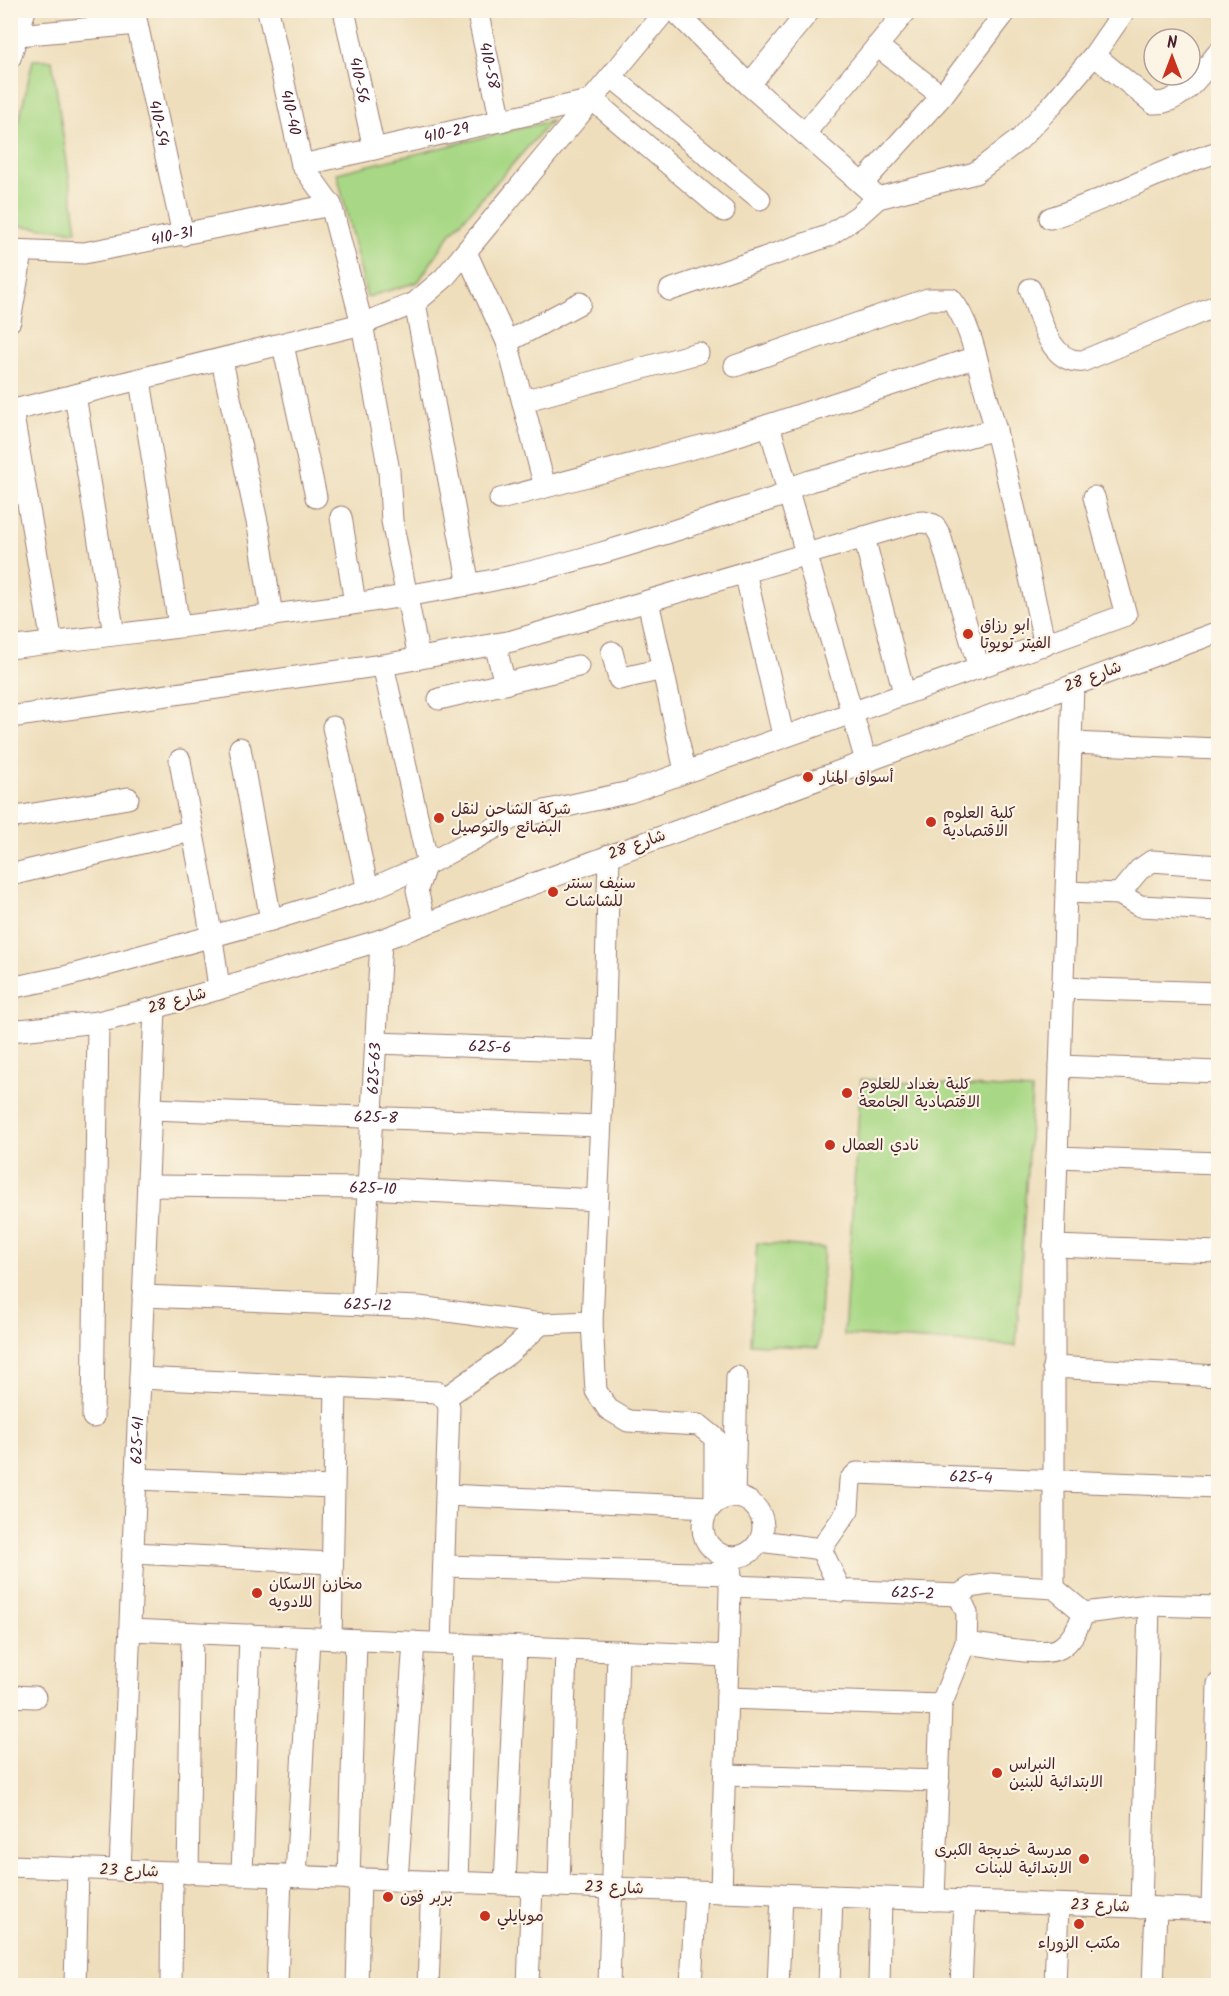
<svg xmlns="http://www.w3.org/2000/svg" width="1229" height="1996" viewBox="0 0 1229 1996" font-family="Kalam,'Playpen Sans Arabic',sans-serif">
  <rect width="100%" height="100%" fill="#fcf5e5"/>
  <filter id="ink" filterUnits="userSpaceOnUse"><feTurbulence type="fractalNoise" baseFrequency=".0167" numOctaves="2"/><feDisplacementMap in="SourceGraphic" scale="12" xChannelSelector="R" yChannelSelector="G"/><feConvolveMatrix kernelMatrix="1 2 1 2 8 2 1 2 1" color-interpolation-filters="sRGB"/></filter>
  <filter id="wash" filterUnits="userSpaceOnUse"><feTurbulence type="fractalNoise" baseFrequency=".008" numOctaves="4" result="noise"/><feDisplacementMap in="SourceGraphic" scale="24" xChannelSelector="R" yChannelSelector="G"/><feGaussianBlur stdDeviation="1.35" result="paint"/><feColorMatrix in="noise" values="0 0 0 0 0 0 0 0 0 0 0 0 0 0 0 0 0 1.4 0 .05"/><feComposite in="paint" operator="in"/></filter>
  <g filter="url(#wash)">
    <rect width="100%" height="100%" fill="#eedebc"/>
    <g fill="#a8d885" stroke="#797c58" stroke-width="1.5">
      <path d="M33 60H52L77 231 11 225V156Z"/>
      <path d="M551 121 450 234 418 282 367 297 337 173Z"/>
      <path d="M861 1079 1032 1090 1016 1346 844 1335Z"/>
      <path d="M757 1243 824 1248 818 1348 750 1344Z"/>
    </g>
  </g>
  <g filter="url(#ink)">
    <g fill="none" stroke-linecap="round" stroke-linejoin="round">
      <g stroke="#9c7e74" stroke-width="23">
        <g id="minor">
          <path id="s1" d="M134 10 183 235"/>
          <path id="s2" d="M268 10 302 165 331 205 362 324 389 471 392 521 419 658"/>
          <path id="s3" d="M344 10 374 149"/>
          <path id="s4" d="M477 10 501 121"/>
          <path d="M674 10 749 85 878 198"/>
          <path d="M10 32 18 35 137 24"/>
          <path d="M877 46 942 96"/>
          <path d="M1094 55 1153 103C1182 105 1201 73 1218 53"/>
          <path d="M10 58 25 10"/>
          <path d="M612 77 760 199"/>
          <path d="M749 85 810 10"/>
          <path d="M805 133 907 10"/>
          <path id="s5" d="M302 165 593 100 724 211"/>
          <path d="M862 184 942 96 1007 10"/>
          <path d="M1050 218C1108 200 1161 169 1218 152"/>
          <path id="s6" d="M10 250 84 253 331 205"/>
          <path d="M466 252 507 342 545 487"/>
          <path d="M1030 289C1040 315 1048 364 1083 361L1218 305"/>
          <path d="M670 290 828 236 858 216 878 198 975 173 1020 139 1050 107 1094 55 1125 10"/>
          <path d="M415 303 469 585"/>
          <path d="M10 321 22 253"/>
          <path d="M507 342 580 303"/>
          <path d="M283 345 316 497"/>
          <path d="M222 361 259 531 272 616"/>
          <path d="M735 366 928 299H951C969 321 976 356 983 383 1008 470 1025 558 1045 645"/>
          <path d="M140 380 179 626"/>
          <path d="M75 395 114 634"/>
          <path d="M523 401 698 353"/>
          <path d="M12 410 52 643"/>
          <path d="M10 411 362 324 415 303 444 278 666 10"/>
          <path d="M769 425 866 761"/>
          <path d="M500 499 720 441 976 357"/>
          <path d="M341 517 355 603"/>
          <path d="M864 537 904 693"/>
          <path d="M745 572 783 735"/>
          <path d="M648 601 685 771"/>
          <path d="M495 644 505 684"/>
          <path d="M10 648C163 628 316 613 468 585 575 566 678 529 781 496L793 487 810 481 996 429"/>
          <path d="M612 652 619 679 663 669"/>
          <path d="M383 665 427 860 417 890 425 923"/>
          <path d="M439 699 578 666"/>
          <path d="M10 717 383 665 512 641 912 523 924 522 934 525 940 535 979 668"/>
          <path d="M333 727 368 890"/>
          <path d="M1071 743 1218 749"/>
          <path d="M240 748 271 920"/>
          <path d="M180 760C192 837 210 912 219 989"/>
          <path d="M10 818 128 798"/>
          <path d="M609 855 604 1051 592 1322 596 1391 608 1409 628 1421 699 1425 715 1438V1502"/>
          <path d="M10 875 191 831"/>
          <path d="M1067 892 1119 894 1140 906 1218 910"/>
          <path d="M1119 894 1139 870 1152 861 1218 866"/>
          <path d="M10 988 64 977 271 920 368 890 426 865 513 818 630 792 1126 615 1094 497"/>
          <path d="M1062 988 1218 993"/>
          <path d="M10 1031 98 1022 155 1008 381 940 1218 632"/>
          <path id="s7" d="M376 1043 604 1051"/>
          <path d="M1060 1066 1218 1072"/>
          <path id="s8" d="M151 1109 600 1126"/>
          <path d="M1057 1157 1218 1163"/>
          <path id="s9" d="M148 1186 368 1188 597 1200"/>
          <path d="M1054 1246 1218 1252"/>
          <path id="s10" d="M143 1296 419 1307 541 1324 592 1322"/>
          <path id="s11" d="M362 1305 381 940"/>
          <path d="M1053 1367 1218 1376"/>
          <path d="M140 1378 437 1392 445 1398 449 1407 441 1643"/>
          <path d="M445 1398 508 1354 541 1324"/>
          <path d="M93 1417 98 1022"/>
          <path d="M136 1479 332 1487"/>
          <path d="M447 1495 710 1507"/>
          <path d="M734 1497 737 1377"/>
          <circle cx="733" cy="1527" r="30"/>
          <path d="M760 1541 821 1549"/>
          <path d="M133 1553 331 1563"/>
          <path d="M444 1566 731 1574"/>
          <path id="s12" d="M730 1586 959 1595 971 1587 990 1584 1054 1588 1084 1613 1149 1605 1218 1607"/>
          <path d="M1054 1588V1246L1073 685"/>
          <path id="s13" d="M841 1591 821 1549 848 1510 850 1480 857 1473 1218 1487"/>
          <path d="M130 1630 728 1656"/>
          <path d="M331 1638 336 1387"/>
          <path d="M966 1643C987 1645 1043 1658 1060 1648 1073 1640 1078 1626 1084 1613"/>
          <path d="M10 1696 35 1697"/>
          <path d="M727 1698 941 1705"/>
          <path d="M725 1775 939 1781"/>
          <path d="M10 1866 1218 1910"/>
          <path id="s14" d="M120 1870 155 1008"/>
          <path d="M188 1873 192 1633"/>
          <path d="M242 1875 250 1635"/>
          <path d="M296 1877 309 1638"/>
          <path d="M349 1879 356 1640"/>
          <path d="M397 1880 414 1642"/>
          <path d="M457 1883 464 1644"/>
          <path d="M505 1884 516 1647"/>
          <path d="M559 1886 566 1649"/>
          <path d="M721 1892 731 1557"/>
          <path d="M934 1900 941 1705 966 1643 967 1613 959 1595"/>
          <path d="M1141 1908 1149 1605"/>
          <path d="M1212 1910 1218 1684"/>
          <path d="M75 1986 78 1869"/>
          <path d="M171 1986 172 1872"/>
          <path d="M277 1986 281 1876"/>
          <path d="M357 1986 360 1879"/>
          <path d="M428 1986 432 1882"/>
          <path d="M528 1986 532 1885"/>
          <path d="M609 1986 618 1651"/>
          <path d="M691 1986 696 1891"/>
          <path d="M778 1986 782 1895"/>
          <path d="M829 1986 832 1896"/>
          <path d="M879 1986 881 1898"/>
          <path d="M961 1986 965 1901"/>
          <path d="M1055 1986 1058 1905"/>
          <path d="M1153 1986 1156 1908"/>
        </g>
      </g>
      <use href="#minor" stroke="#fff" stroke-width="21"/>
    </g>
  </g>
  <g fill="#c8321e" stroke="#fcf5e5" stroke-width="2">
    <circle cx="968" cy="634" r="6"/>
    <circle cx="808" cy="777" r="6"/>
    <circle cx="439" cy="818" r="6"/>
    <circle cx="931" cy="822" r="6"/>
    <circle cx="553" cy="892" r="6"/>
    <circle cx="847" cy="1093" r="6"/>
    <circle cx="830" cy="1145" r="6"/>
    <circle cx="257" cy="1593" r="6"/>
    <circle cx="997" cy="1773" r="6"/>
    <circle cx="1084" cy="1859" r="6"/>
    <circle cx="388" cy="1897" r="6"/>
    <circle cx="485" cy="1916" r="6"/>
    <circle cx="1079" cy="1924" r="6"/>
  </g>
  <g text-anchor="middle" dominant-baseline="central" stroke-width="4.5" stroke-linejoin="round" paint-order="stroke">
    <g font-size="16" fill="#4a1f2b" stroke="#fcf5e5">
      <text stroke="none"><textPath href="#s4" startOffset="57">410-58</textPath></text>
      <text stroke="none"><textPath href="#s3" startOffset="72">410-56</textPath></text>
      <text stroke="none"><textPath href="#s2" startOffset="105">410-40</textPath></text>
      <text stroke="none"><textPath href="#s1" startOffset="116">410-54</textPath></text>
      <text stroke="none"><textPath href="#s5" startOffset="148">410-29</textPath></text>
      <text stroke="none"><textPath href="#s6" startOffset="164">410-31</textPath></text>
      <text transform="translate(1093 677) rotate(-21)">شارع 28</text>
      <text transform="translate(637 845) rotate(-20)">شارع 28</text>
      <text transform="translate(177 1001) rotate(-16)">شارع 28</text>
      <text stroke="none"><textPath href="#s7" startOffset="114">625-6</textPath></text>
      <text stroke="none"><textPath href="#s11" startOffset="237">625-63</textPath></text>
      <text stroke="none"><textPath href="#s8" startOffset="225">625-8</textPath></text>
      <text stroke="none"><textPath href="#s9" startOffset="225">625-10</textPath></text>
      <text stroke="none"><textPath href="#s10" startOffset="225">625-12</textPath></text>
      <text stroke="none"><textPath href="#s14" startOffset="430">625-41</textPath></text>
      <text stroke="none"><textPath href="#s13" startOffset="248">625-4</textPath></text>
      <text stroke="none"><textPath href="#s12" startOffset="183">625-2</textPath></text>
      <text transform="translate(129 1871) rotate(2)">شارع 23</text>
      <text transform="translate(614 1888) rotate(2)">شارع 23</text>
      <text transform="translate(1100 1906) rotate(2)">شارع 23</text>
    </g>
    <g font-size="16" fill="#4a1f2b" stroke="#fcf5e5" text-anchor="start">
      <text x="980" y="625">ابو رزاق<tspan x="980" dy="18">الفيتر تويوتا</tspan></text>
      <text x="820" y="777">أسواق المنار</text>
      <text x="451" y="809">شركة الشاحن لنقل<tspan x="451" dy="18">البضائع والتوصيل</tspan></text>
      <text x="943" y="813">كلية العلوم<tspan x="943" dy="18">الاقتصادية</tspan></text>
      <text x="565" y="883">سنيف سنتر<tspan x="565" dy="18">للشاشات</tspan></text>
      <text x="859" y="1084">كلية بغداد للعلوم<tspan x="859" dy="18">الاقتصادية الجامعة</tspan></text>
      <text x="842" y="1145">نادي العمال</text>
      <text x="269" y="1584">مخازن الاسكان<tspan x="269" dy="18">للادويه</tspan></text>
      <text x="1009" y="1764">النبراس<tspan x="1009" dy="18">الابتدائية للبنين</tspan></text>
      <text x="1072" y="1850" text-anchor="end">مدرسة خديجة الكبرى<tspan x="1072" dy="18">الابتدائية للبنات</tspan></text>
      <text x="400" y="1897">بربر فون</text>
      <text x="497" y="1916">موبايلي</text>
      <text x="1079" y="1943" text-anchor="middle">مكتب الزوراء</text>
    </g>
  </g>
  <rect width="1229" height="1996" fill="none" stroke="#fcf5e5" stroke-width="36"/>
  <g transform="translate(1172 57)"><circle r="28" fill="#fcf5e5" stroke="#b59f9b" stroke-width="1.5"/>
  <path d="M0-4.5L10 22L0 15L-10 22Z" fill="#c8321e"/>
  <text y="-9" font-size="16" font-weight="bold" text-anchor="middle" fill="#4a1f2b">N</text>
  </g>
</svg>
